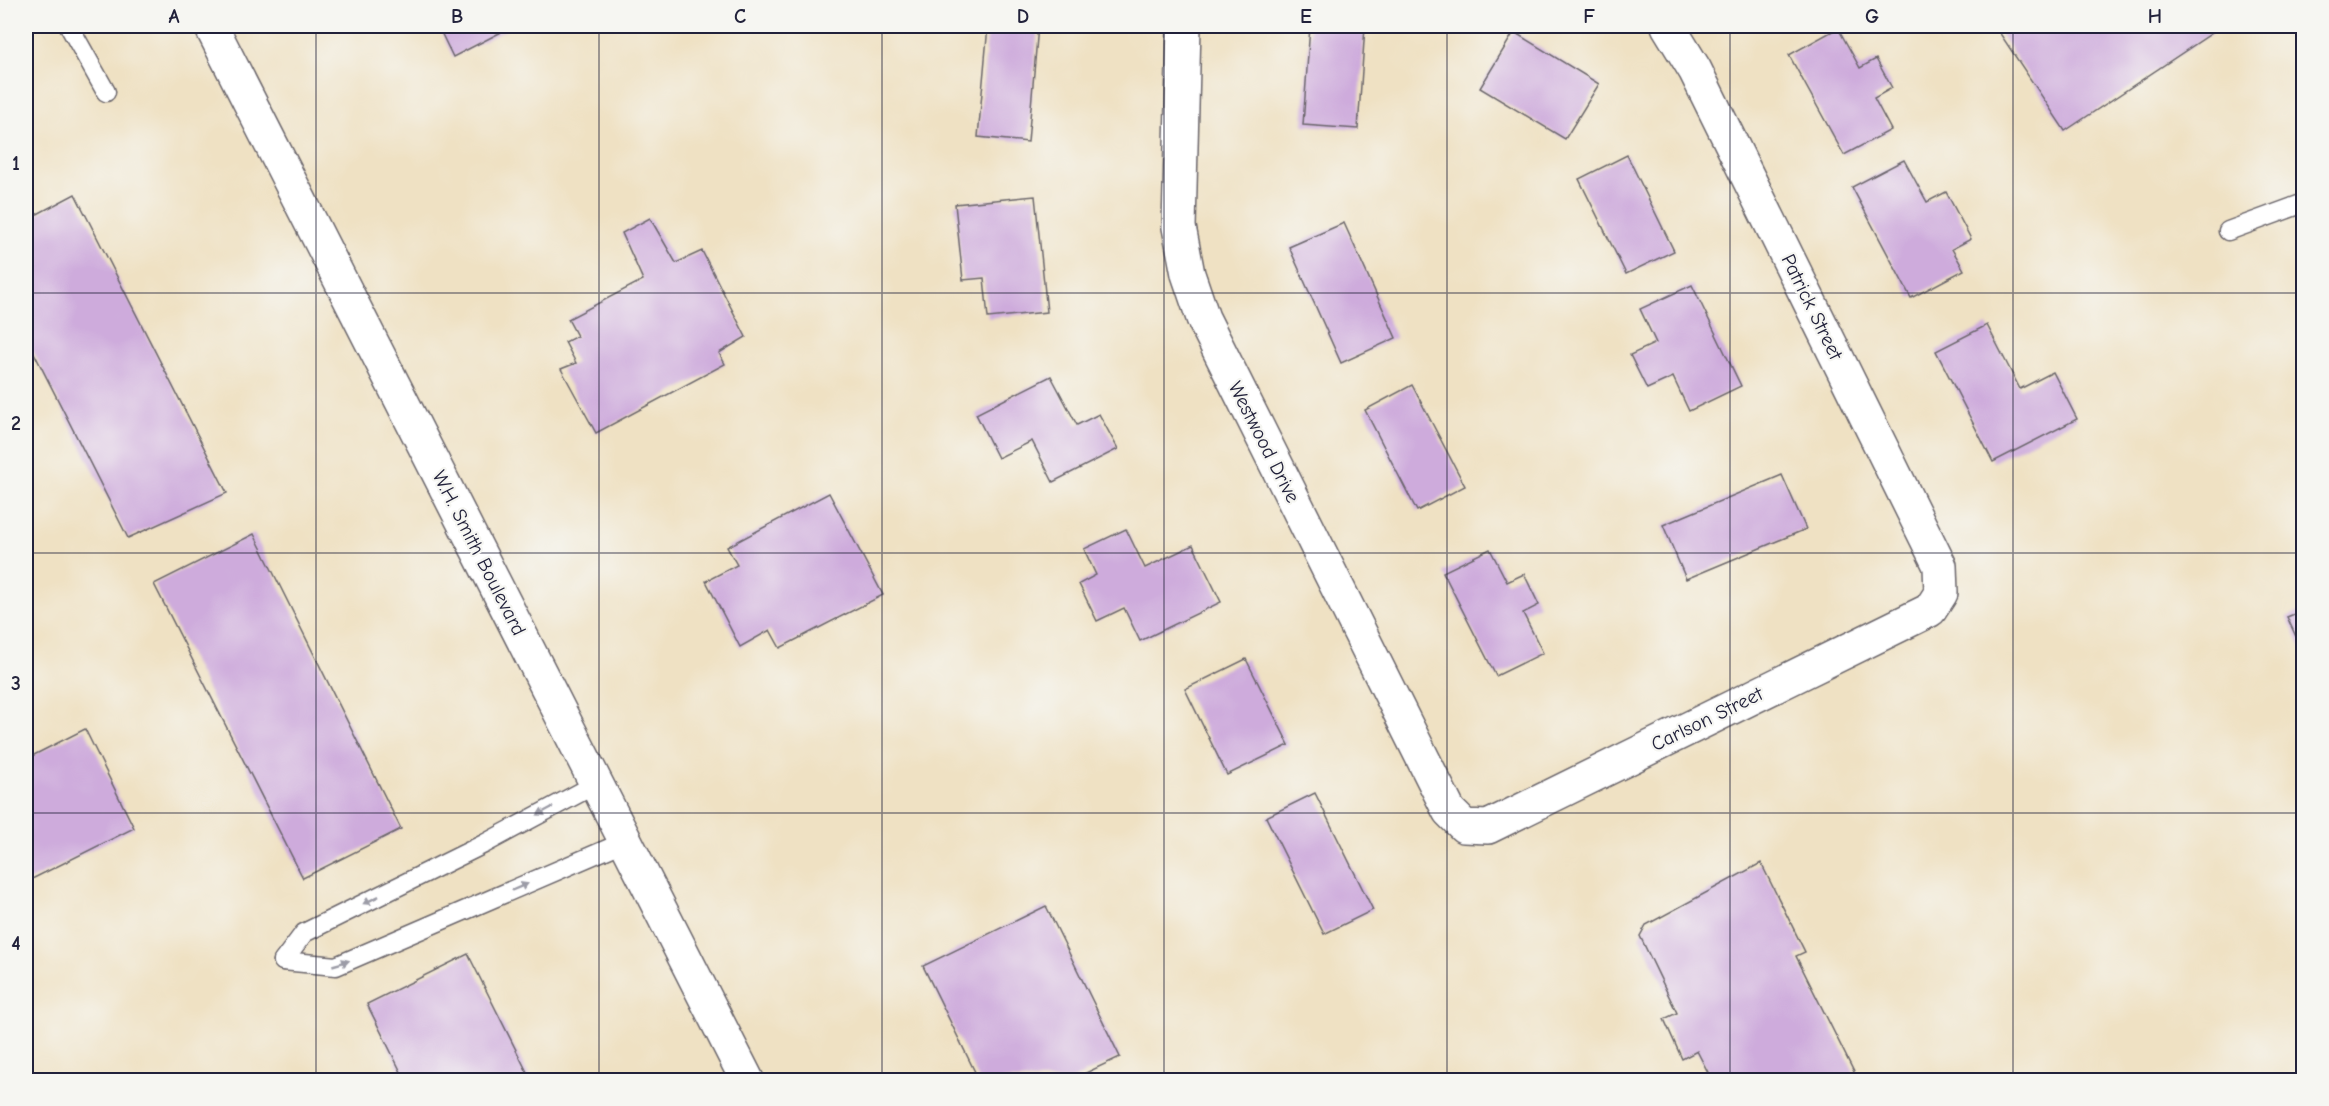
<svg xmlns="http://www.w3.org/2000/svg" width="2329" height="1106" viewBox="0 0 2329 1106" font-family="'Comic Neue',sans-serif">
  <rect width="100%" height="100%" fill="#f6f6f2"/>
  <filter id="ink" filterUnits="userSpaceOnUse"><feTurbulence type="fractalNoise" baseFrequency=".0167" numOctaves="2"/><feDisplacementMap in="SourceGraphic" scale="12" xChannelSelector="R" yChannelSelector="G"/><feConvolveMatrix kernelMatrix="1 2 1 2 8 2 1 2 1" color-interpolation-filters="sRGB"/></filter>
  <filter id="wash" filterUnits="userSpaceOnUse"><feTurbulence type="fractalNoise" baseFrequency=".008" numOctaves="4" result="noise"/><feDisplacementMap in="SourceGraphic" scale="24" xChannelSelector="R" yChannelSelector="G"/><feGaussianBlur stdDeviation="1.35" result="paint"/><feColorMatrix in="noise" values="0 0 0 0 0 0 0 0 0 0 0 0 0 0 0 0 0 1.4 0 .05"/><feComposite in="paint" operator="in"/></filter>
  <g filter="url(#wash)">
    <rect width="100%" height="100%" fill="#efe1c3"/>
    <g id="blocks">
      <g fill="#ceabdc">
        <path d="M438 26H513L453 57Z"/>
        <path d="M988 26H1038L1028 142 978 137Z"/>
        <path d="M1310 26H1365L1358 129 1303 125Z"/>
        <path d="M1995 26H2207L2212 33 2065 131Z"/>
        <path d="M1838 28 1860 68 1876 59 1892 88 1874 98 1891 130 1844 155 1789 55Z"/>
        <path d="M1514 32 1599 84 1565 139 1480 88Z"/>
        <path d="M1627 155 1674 251 1626 274 1579 179Z"/>
        <path d="M1904 160 1927 202 1946 192 1971 239 1952 249 1964 270 1911 298 1852 187Z"/>
        <path d="M75 194 227 493 128 538 26 337V220Z"/>
        <path d="M1035 196 1047 312 988 318 984 278 963 280 955 204Z"/>
        <path d="M650 218 676 263 702 251 746 337 719 353 725 364 596 433 561 369 576 363 565 342 577 336 568 319 643 280 622 233Z"/>
        <path d="M1344 223 1396 338 1341 363 1289 247Z"/>
        <path d="M1692 285 1741 386 1689 411 1673 377 1647 389 1630 355 1656 343 1640 309Z"/>
        <path d="M1987 325 2020 389 2053 372 2077 419 1993 462 1936 351Z"/>
        <path d="M1051 376 1077 425 1099 414 1118 449 1053 482 1032 441 998 458 976 414Z"/>
        <path d="M1412 385 1465 486 1417 511 1365 410Z"/>
        <path d="M1782 475 1806 529 1686 579 1663 525Z"/>
        <path d="M829 493 883 595 780 648 770 630 740 647 706 581 737 565 727 547Z"/>
        <path d="M1126 529 1145 568 1193 545 1221 602 1140 641 1124 608 1097 621 1079 584 1096 575 1084 549Z"/>
        <path d="M254 534 401 829 303 878 154 584Z"/>
        <path d="M1490 549 1507 582 1524 574 1539 605 1523 613 1543 653 1496 676 1443 572Z"/>
        <path d="M2304 610V654L2287 617Z"/>
        <path d="M1246 659 1289 745 1227 775 1185 689Z"/>
        <path d="M85 729 134 828 26 882V759Z"/>
        <path d="M1315 793 1373 910 1324 934 1266 817Z"/>
        <path d="M1761 863 1805 952 1796 956 1858 1080H1712L1697 1051 1682 1059 1664 1019 1677 1013 1640 936 1646 925Z"/>
        <path d="M1046 906 1120 1057 1071 1080H979L923 966Z"/>
        <path d="M468 954 531 1080H405L367 1004Z"/>
      </g>
    </g>
  </g>
  <g filter="url(#ink)">
    <use href="#blocks" fill-opacity="0" stroke="#6a656b" stroke-width="1.5"/>
    <g fill="none" stroke-linecap="round" stroke-linejoin="round">
      <g stroke="#6a656b" stroke-width="21">
        <g id="lane">
          <path d="M69 26 106 92"/>
          <path d="M2228 231 2304 203"/>
          <path d="M283 961 336 966 626 841"/>
          <path d="M283 961 304 933 484 844 596 784"/>
        </g>
      </g>
      <g stroke="#6a656b" stroke-width="36">
        <path id="street" d="M1184 26 1179 227 1188 274 1203 318 1449 811 1464 826 1488 827 1930 610 1941 593 1940 566 1695 70 1668 26"/>
      </g>
      <g stroke="#6a656b" stroke-width="36">
        <path id="secondary" d="M211 26 747 1080"/>
      </g>
      <use href="#lane" stroke="#fff" stroke-width="18"/>
      <use href="#street" stroke="#fff" stroke-width="33"/>
      <use href="#secondary" stroke="#fff" stroke-width="33"/>
    </g>
    <defs><path id="oneway-solid" d="M-6-.8H1V-3.2L6.5 0L1 3.2V.8H-6Z" transform="scale(1.5)"/></defs>
    <g fill="#9c9ca7">
      <use href="#oneway-solid" transform="translate(545 811) rotate(152)"/>
      <use href="#oneway-solid" transform="translate(520 887) rotate(-23)"/>
      <use href="#oneway-solid" transform="translate(371 900) rotate(154)"/>
      <use href="#oneway-solid" transform="translate(341 963) rotate(-16)"/>
    </g>
  </g>
  <path fill="none" stroke="#22223b" stroke-width="1.5" stroke-opacity="0.55" d="M316 26V1080M599 26V1080M882 26V1080M1164 26V1080M1447 26V1080M1730 26V1080M2013 26V1080M26 293H2304M26 553H2304M26 813H2304"/>
  <g text-anchor="middle" dominant-baseline="central" stroke-width="4.5" stroke-linejoin="round" paint-order="stroke">
    <g font-size="20" fill="#22223b" stroke="#f6f6f2">
      <text transform="translate(1812 307) rotate(64)">Patrick Street</text>
      <text transform="translate(1264 442) rotate(63)">Westwood Drive</text>
      <text transform="translate(479 553) rotate(63)">W.H. Smith Boulevard</text>
      <text transform="translate(1707 719) rotate(-26)">Carlson Street</text>
    </g>
  </g>
  <rect width="2329" height="1106" fill="none" stroke="#f6f6f2" stroke-width="66"/>
  <rect x="33" y="33" width="2263" height="1040" fill="none" stroke="#22223b" stroke-width="2"/>
  <g font-size="20" text-anchor="middle" font-weight="bold" fill="#22223b">
    <text x="174" y="23">A</text>
    <text x="457" y="23">B</text>
    <text x="740" y="23">C</text>
    <text x="1023" y="23">D</text>
    <text x="1306" y="23">E</text>
    <text x="1589" y="23">F</text>
    <text x="1872" y="23">G</text>
    <text x="2155" y="23">H</text>
    <text x="16" y="170">1</text>
    <text x="16" y="430">2</text>
    <text x="16" y="690">3</text>
    <text x="16" y="950">4</text>
  </g>
</svg>
